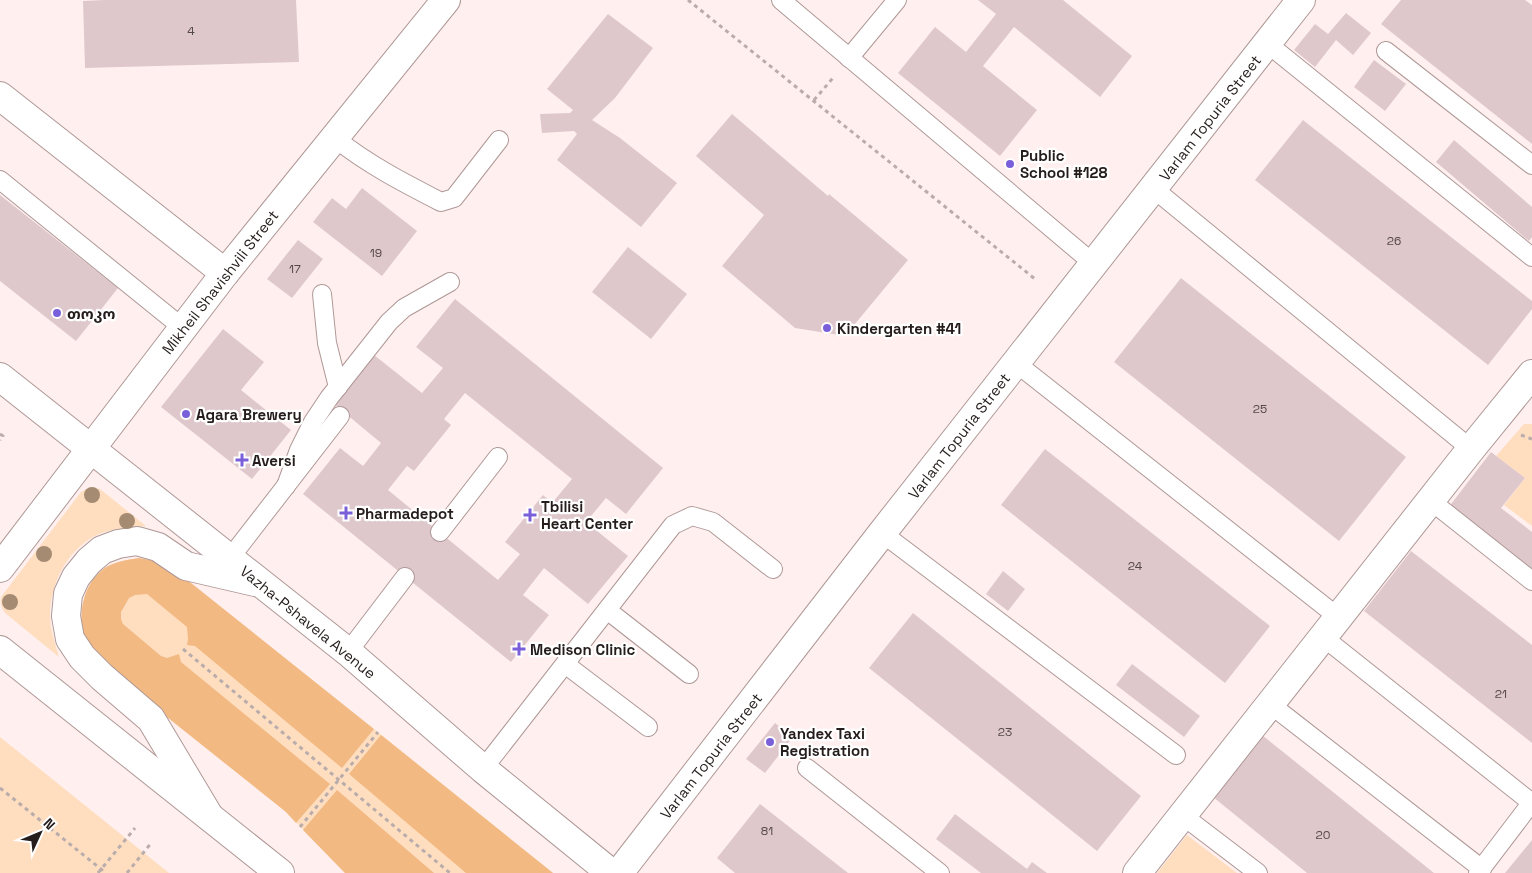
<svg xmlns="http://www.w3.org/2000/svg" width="1532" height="873" viewBox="0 0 1532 873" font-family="'Space Grotesk','Noto Sans Georgian',sans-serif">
  <rect width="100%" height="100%" fill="#fff0ef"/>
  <g fill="#ffdec0">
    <path d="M1524 424H1532V526L1504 505 1525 478 1496 456Z"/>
    <path d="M90 487 100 489 146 526C129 528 109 528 93 537 63 554 46 593 51 627 53 637 56 647 59 657L5 613C1 607 0 604 1 597L81 492Z"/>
    <path d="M139 558 378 732 553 873H345L286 812 83 632C83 623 81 612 83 604 89 573 110 563 139 558Z"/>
    <path d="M0 737 169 873H0Z"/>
    <path d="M1187 835 1237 873H1157Z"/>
  </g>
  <g fill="#f2b982">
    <path d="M139 558 156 561 176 571 374 729 342 768 195 646 187 645 188 639 187 627 147 594 135 595 129 598 121 612V619L123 624 161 656 167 658 179 654 181 662 330 784 296 823 286 812 118 678C107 666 88 647 83 631 78 610 85 584 102 570 112 562 126 560 139 558Z"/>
    <path d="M381 735 553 873H466L349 774Z"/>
    <path d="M337 790 434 873H345L303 830Z"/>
  </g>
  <g fill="#dfc8cc" fill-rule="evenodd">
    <path d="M104 0H296L299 62 85 68 83 1Z"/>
    <path d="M978 0H1063L1132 56 1100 97 1014 27 983 66 1037 110 1000 156 898 73 935 27 966 52 996 14Z"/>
    <path d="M1401 0H1525L1532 5V144L1381 24Z"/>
    <path d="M1346 13 1371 33 1353 55 1336 40 1315 67 1294 50 1315 24 1328 34Z"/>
    <path d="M608 14 653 48 615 98 592 120 620 138 677 183 641 227 557 160 577 134 574 131 542 133 540 114 570 113 573 110 547 89Z"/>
    <path d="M1374 60 1406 84 1385 111 1354 87Z"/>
    <path d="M732 114 828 196 829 194 908 260 845 336 795 328 722 266 764 215 696 156Z"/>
    <path d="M1303 120 1532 301V309L1488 365 1255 180Z"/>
    <path d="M1454 140 1532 207V237L1529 241 1436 162Z"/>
    <path d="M362 188 417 231 382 276 313 222 332 198 346 209Z"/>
    <path d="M0 195 118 288 76 341 0 281Z"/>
    <path d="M298 240 323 259 292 298 267 279Z"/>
    <path d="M628 247 687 294 651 339 592 292Z"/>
    <path d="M1181 278 1406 457 1339 541 1114 362Z"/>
    <path d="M455 299 663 468 626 514 606 498 586 522 628 556 588 604 544 568 523 595 549 615 511 662 303 494 340 448 363 466 381 443 334 404 374 355 422 393 443 368 416 347ZM465 393 572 479 552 503 543 495 505 542 520 554 498 580 388 490 407 466 414 471 451 425 444 419Z"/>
    <path d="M223 329 264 362 241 390 291 430 252 479 161 407Z"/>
    <path d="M1045 449 1270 626 1225 683 1001 505Z"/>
    <path d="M1491 452 1525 478 1501 508 1532 532V573L1448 508Z"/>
    <path d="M1411 551 1532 645V743L1364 611Z"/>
    <path d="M1003 571 1025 589 1008 611 986 594Z"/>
    <path d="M913 613 1141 796 1097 851 869 668Z"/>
    <path d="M1132 664 1200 716 1184 737 1116 685Z"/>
    <path d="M775 723 793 737 765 773 746 759Z"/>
    <path d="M1262 735 1434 873H1307L1213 797Z"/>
    <path d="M760 804 848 873H735L717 858Z"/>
    <path d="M955 814 1027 869 1032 862 1047 873H981L936 839Z"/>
    <path d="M1532 840V873H1505Z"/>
  </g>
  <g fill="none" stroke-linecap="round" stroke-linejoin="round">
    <g stroke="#ae9896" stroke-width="20">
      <g id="lane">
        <path d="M781 0 1094 264"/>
        <path d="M1268 44 1532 257"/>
        <path d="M1386 51 1532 165"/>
        <path d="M849 58 897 0"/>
        <path d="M335 138C367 164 404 183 441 202L454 198 499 140"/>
        <path d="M0 180 183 328"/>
        <path d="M1154 189 1471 449"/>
        <path d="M322 294 327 343 338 387"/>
        <path d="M1016 363 1338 617"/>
        <path d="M286 486 299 450 313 422 329 398 389 322 404 308 450 282"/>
        <path d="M1431 501 1532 581"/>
        <path d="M440 532 498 457"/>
        <path d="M882 533 1176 755"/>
        <path d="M230 558 340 416"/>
        <path d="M607 610 689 674"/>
        <path d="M1323 637 1532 803"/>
        <path d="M348 652 405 577"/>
        <path d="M565 664 648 727"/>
        <path d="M1270 704 1482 869"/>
        <path d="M807 768 940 873"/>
        <path d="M483 769 673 525 692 516 713 522 773 569"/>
        <path d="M1182 815 1258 873"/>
        <path d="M1478 873 1532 802"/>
      </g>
    </g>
    <g stroke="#ae9896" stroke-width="30">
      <g id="street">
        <path d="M0 96 225 273"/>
        <path d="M619 873 882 533 1301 0"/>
        <path d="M1137 873 1471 449 1532 374"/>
      </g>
    </g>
    <g stroke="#ae9896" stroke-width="30">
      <path id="secondary" d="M0 568 225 273 446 0"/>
    </g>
    <g stroke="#ae9896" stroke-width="30">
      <g id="primary">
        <path d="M0 377 348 652 483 769 611 873"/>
        <path d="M0 650 280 873"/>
        <path d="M209 816 151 719 102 677 82 657 70 639 66 616 68 594 76 577 89 561 102 550 118 544 137 541 158 547 186 566 255 582"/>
      </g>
    </g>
    <g stroke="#b9acab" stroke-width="3" stroke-dasharray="4 4" stroke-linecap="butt">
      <path d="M688 0 1035 279"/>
      <path d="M814 100 833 78"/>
      <path d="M0 434 3 436 0 440"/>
      <path d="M1521 435 1532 439"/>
      <path d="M183 649 450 873"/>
      <path d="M0 788 106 873"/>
      <path d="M300 827 378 732"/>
      <path d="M98 873 135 828"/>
      <path d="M127 873 152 842"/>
    </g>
    <use href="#lane" stroke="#fff" stroke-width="18"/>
    <use href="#street" stroke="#fff" stroke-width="28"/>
    <use href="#secondary" stroke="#fff" stroke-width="28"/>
    <use href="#primary" stroke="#fff" stroke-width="28"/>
  </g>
  <g fill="#a68b73">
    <circle cx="92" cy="495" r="8"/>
    <circle cx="127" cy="521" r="8"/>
    <circle cx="44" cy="554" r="8"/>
    <circle cx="10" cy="602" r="8"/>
  </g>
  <g fill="#795fd9" stroke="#fff" stroke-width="2">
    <circle cx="1010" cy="164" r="5"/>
    <circle cx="57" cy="313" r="5"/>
    <circle cx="827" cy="328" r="5"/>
    <circle cx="186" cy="414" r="5"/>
    <path d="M239.5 452.5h5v5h5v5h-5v5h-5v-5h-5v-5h5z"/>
    <path d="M343.5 505.5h5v5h5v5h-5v5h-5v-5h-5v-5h5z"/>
    <path d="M527.5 507.5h5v5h5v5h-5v5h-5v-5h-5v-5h5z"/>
    <path d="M516.5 641.5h5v5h5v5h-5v5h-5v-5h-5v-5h5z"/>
    <circle cx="770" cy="742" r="5"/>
  </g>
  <g text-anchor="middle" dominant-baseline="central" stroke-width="4.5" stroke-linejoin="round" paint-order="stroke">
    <g font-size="12" fill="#544848">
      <text x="191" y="31">4</text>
      <text x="1394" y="241">26</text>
      <text x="376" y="253">19</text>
      <text x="295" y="269">17</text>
      <text x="1260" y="409">25</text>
      <text x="1135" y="566">24</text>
      <text x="1501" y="694">21</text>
      <text x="1005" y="732">23</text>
      <text x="767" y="831">81</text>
      <text x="1323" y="835">20</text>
    </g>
    <g font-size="15" fill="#251d1c" stroke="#fff">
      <text transform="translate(1210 118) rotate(-52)">Varlam Topuria Street</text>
      <text transform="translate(220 282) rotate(-52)">Mikheil Shavishvili Street</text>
      <text transform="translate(959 436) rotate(-52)">Varlam Topuria Street</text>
      <text transform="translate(308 622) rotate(39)">Vazha-Pshavela Avenue</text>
      <text transform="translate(711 756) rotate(-52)">Varlam Topuria Street</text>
    </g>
    <g font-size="15" font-weight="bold" fill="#251d1c" stroke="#fff" text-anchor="start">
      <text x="1020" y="155">Public<tspan x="1020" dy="17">School #128</tspan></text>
      <text x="67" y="313">თოკო</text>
      <text x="837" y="328">Kindergarten #41</text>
      <text x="196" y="414">Agara Brewery</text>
      <text x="252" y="460">Aversi</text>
      <text x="541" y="506">Tbilisi<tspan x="541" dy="17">Heart Center</tspan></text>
      <text x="356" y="513">Pharmadepot</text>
      <text x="530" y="649">Medison Clinic</text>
      <text x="780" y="733">Yandex Taxi<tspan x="780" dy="17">Registration</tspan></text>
    </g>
  </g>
  <g transform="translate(40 833) rotate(46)" stroke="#ffffff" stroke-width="4" paint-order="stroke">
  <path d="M0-4L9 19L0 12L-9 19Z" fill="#251d1c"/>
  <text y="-8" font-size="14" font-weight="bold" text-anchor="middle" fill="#251d1c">N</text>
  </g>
</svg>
